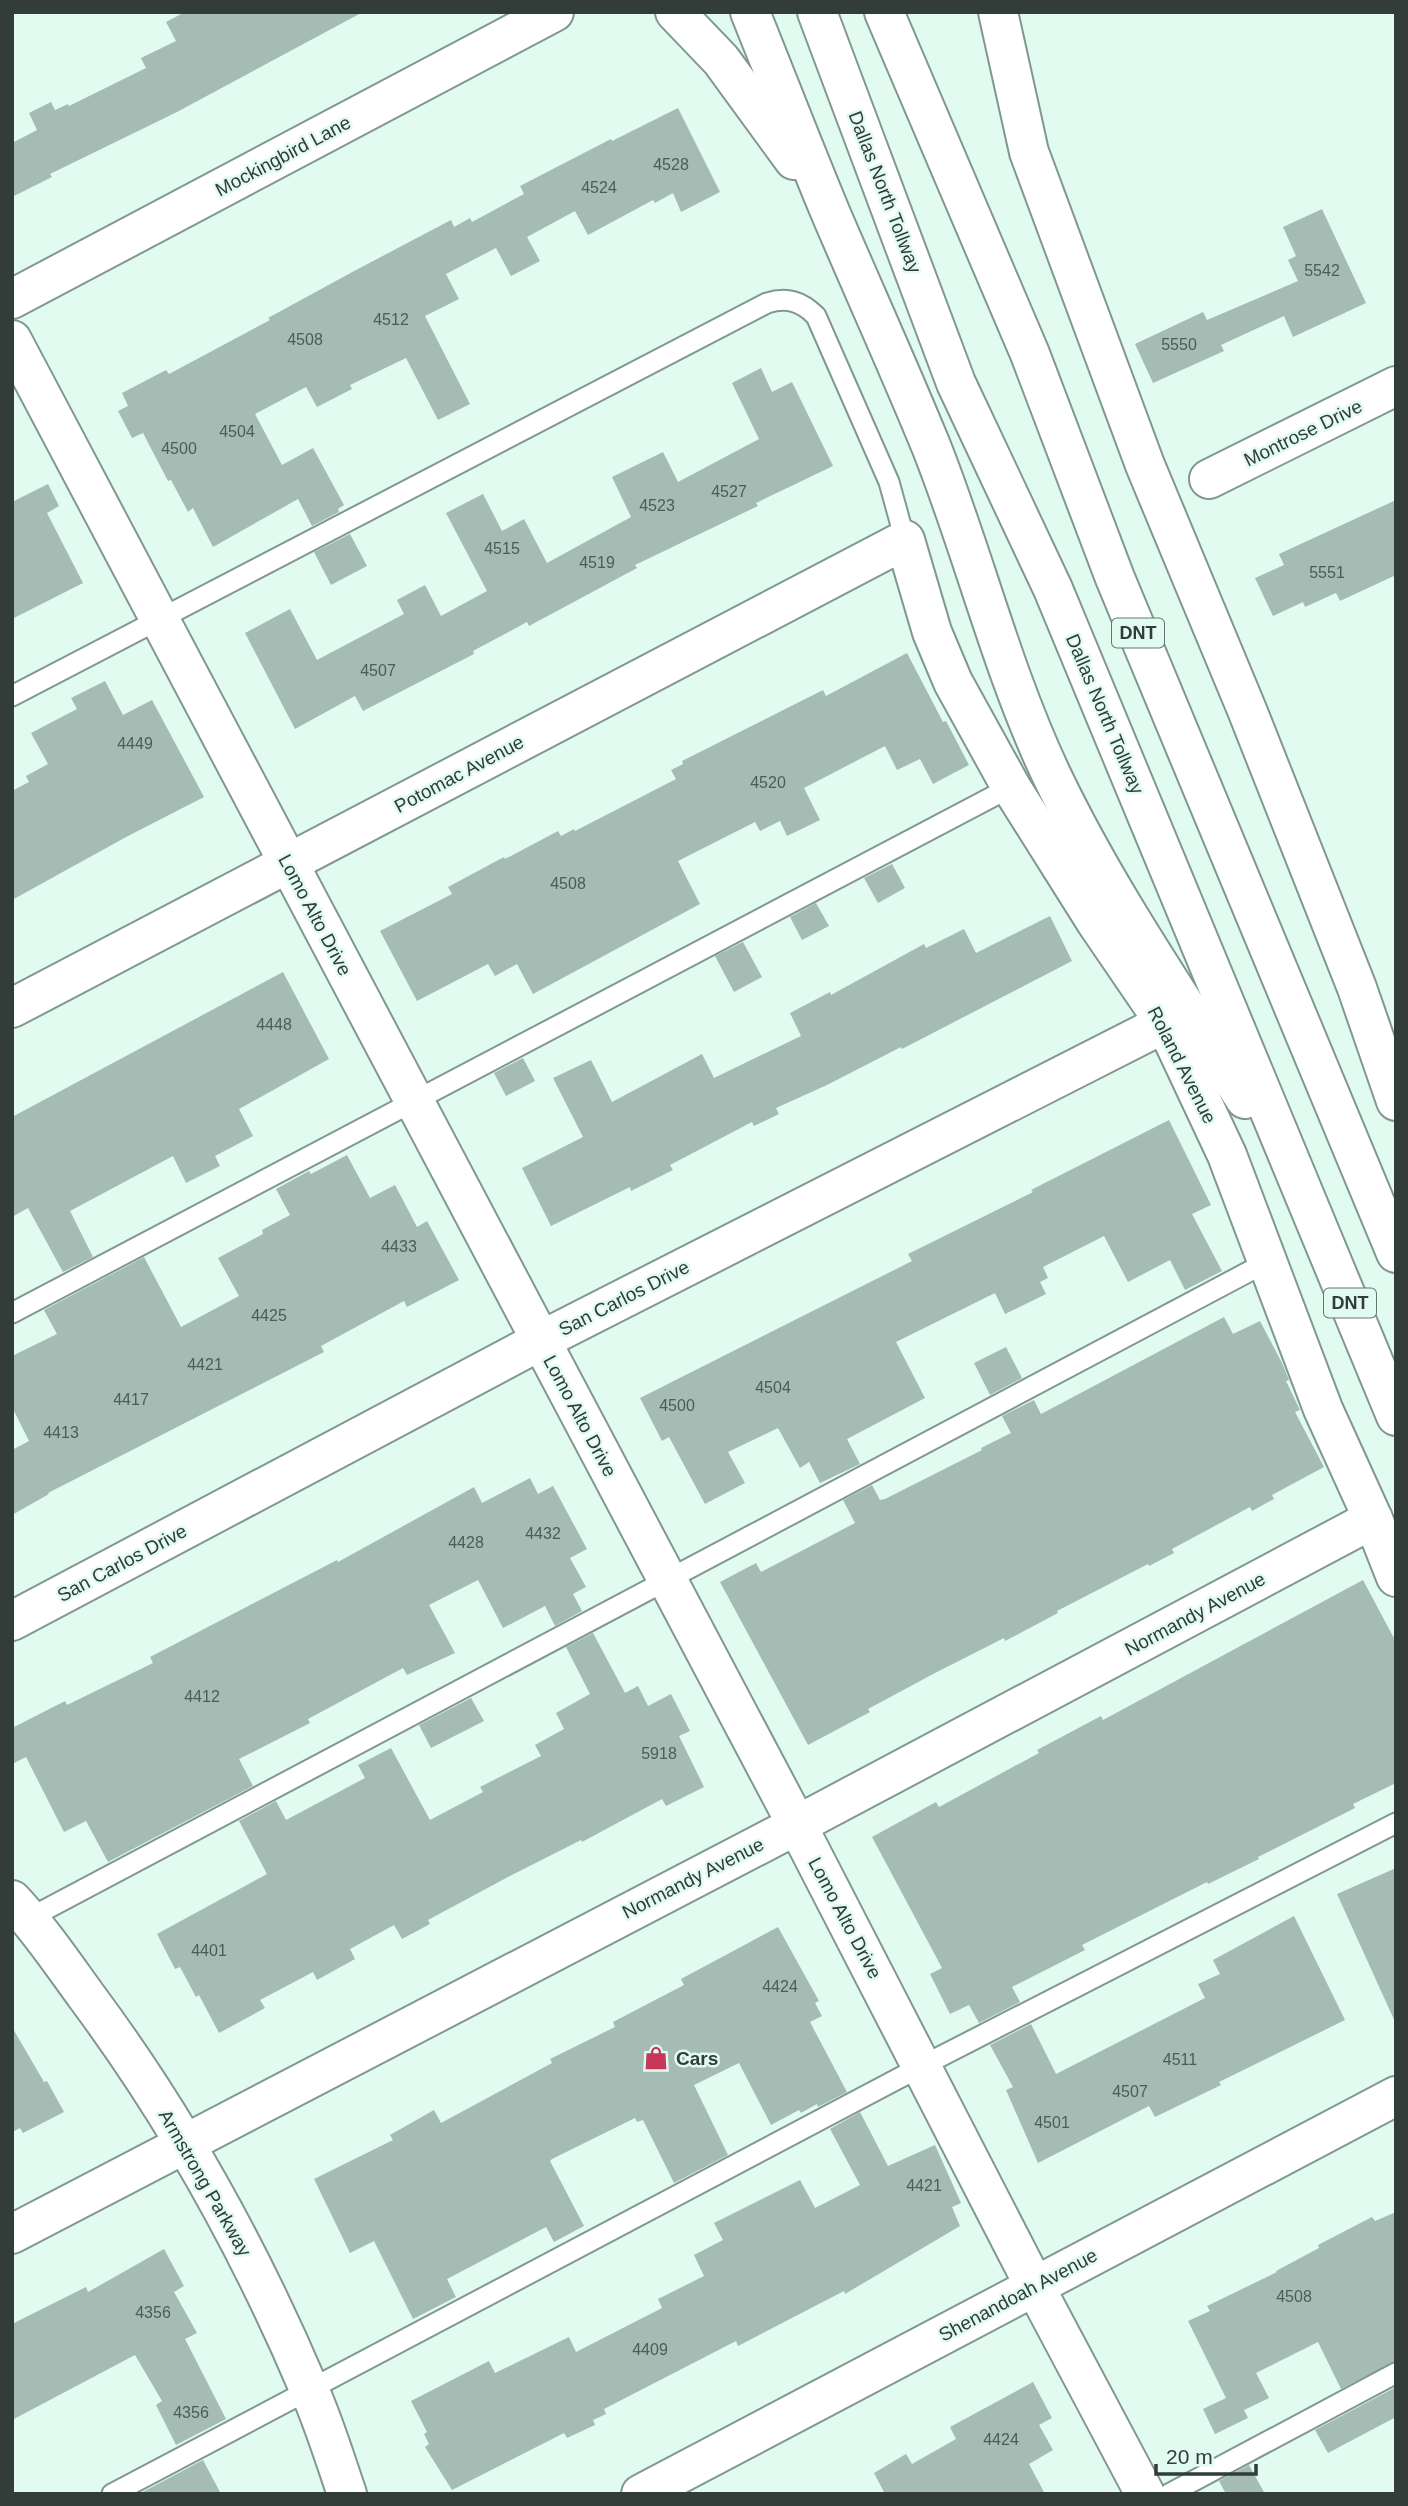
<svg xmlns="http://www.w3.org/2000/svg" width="1408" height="2506" viewBox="0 0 1408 2506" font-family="Helvetica,sans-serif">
  <rect width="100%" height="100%" fill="#e2fbf1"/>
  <g fill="#a4bcb3">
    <path d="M185 12H363L177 112 50 174 52 177 12 197V143L37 130 29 113 51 102 55 110 68 104 69 106 146 68 141 58 176 41 166 22Z"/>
    <path d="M678 108 720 192 681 212 673 193 655 203 653 200 588 235 575 211 527 237 540 261 511 276 496 248 446 274 459 299 425 316 470 404 438 420 406 358 350 385 352 389 317 407 306 387 255 414 282 465 313 448 344 505 338 509 339 512 312 526 298 499 213 547 193 508 188 512 171 480 168 481 143 433 132 438 118 411 128 406 122 393 166 370 169 374 270 320 268 318 356 270 451 220 454 227 470 218 472 222 524 194 520 186 611 139 612 141Z"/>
    <path d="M1322 209 1366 303 1293 337 1284 316 1221 345 1224 351 1153 383 1135 344 1203 312 1207 320 1298 281 1288 260 1296 256 1283 227Z"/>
    <path d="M761 368 772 392 792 382 833 466 756 503 758 506 635 565 637 568 529 626 527 622 473 651 474 654 363 711 355 696 295 729 245 633 290 609 317 660 404 614 397 600 425 585 441 616 487 591 446 513 483 494 502 531 524 519 547 563 631 517 612 477 663 452 678 482 759 439 732 383Z"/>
    <path d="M48 484 59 506 47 513 83 583 12 619V502Z"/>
    <path d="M1396 500V575L1340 601 1336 593 1305 607 1303 602 1273 616 1255 578 1284 565 1279 554Z"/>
    <path d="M350 534 367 566 331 585 314 552Z"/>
    <path d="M907 653 943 722 946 721 969 765 933 784 920 759 897 770 885 746 804 788 820 820 787 836 780 821 760 831 755 822 678 861 700 904 533 994 517 964 495 976 488 964 417 1001 380 931 452 894 448 887 504 857 505 859 558 831 561 836 574 829 575 831 676 779 671 770 683 764 682 761 823 690 826 696Z"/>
    <path d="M105 681 123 715 152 700 204 797 128 836 12 900V791L29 782 26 776 48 764 31 733 77 709 71 698Z"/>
    <path d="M892 864 905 888 878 903 864 878Z"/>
    <path d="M816 903 829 926 802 940 790 917Z"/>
    <path d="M1050 916 1072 961 902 1049 901 1047 827 1085 776 1108 779 1114 754 1126 752 1122 670 1165 673 1170 631 1191 630 1187 551 1226 522 1168 583 1137 553 1078 591 1060 612 1102 702 1054 714 1078 801 1036 790 1013 830 992 831 995 924 944 926 948 964 929 976 953Z"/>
    <path d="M743 942 762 977 734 992 715 956Z"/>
    <path d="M283 972 329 1059 239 1109 253 1136 215 1156 220 1166 186 1183 173 1156 70 1211 93 1257 63 1272 28 1208 12 1217V1117Z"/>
    <path d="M523 1058 535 1081 506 1096 494 1073Z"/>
    <path d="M1169 1120 1211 1205 1192 1214 1222 1271 1185 1290 1170 1260 1128 1282 1104 1236 1043 1267 1048 1278 1040 1282 1046 1294 1005 1314 995 1293 896 1342 925 1398 847 1439 860 1464 820 1483 809 1462 800 1468 778 1428 728 1452 745 1483 705 1504 669 1437 662 1441 640 1398 912 1261 908 1254 1033 1192 1031 1190Z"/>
    <path d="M347 1155 370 1198 395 1185 417 1227 427 1221 459 1280 407 1307 404 1301 321 1346 324 1352 48 1493 49 1494 12 1515V1450L29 1441 12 1407V1356L57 1334 44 1310 144 1257 181 1327 239 1296 218 1258 263 1234 262 1230 290 1215 276 1189 309 1171 311 1174Z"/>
    <path d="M1224 1317 1233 1334 1260 1321 1282 1363 1289 1380 1286 1381 1300 1410 1295 1412 1324 1467 1272 1495 1274 1499 1252 1511 1250 1507 1172 1549 1174 1553 1149 1566 1148 1564 1057 1611 1058 1613 1005 1641 1004 1638 935 1673 868 1709 870 1712 808 1745 720 1582 756 1563 761 1572 855 1523 843 1500 872 1485 880 1500 885 1499 982 1450 981 1448 1011 1433 1002 1416 1034 1400 1041 1414Z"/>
    <path d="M1006 1347 1022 1378 990 1395 974 1363Z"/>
    <path d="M530 1478 538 1494 553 1486 587 1549 570 1558 586 1587 573 1594 582 1611 555 1626 545 1606 503 1628 478 1580 429 1605 455 1653 407 1675 403 1668 308 1719 310 1723 239 1759 253 1786 108 1862 86 1821 64 1832 26 1757 12 1764V1728L65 1701 67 1705 153 1663 150 1657 337 1560 338 1562 474 1487 482 1503Z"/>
    <path d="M1363 1580 1396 1642V1783L1353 1804 1355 1808 1258 1857 1259 1859 1208 1884 1207 1882 1082 1945 1085 1950 1012 1987 1020 2002 979 2023 969 2005 950 2014 930 1974 942 1968 872 1837 936 1802 939 1807 1039 1753 1037 1750 1101 1716 1103 1720Z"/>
    <path d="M593 1633 625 1693 638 1686 648 1706 671 1694 690 1731 679 1736 704 1787 666 1806 662 1799 582 1842 581 1840 508 1877 428 1920 430 1924 402 1939 394 1925 350 1949 355 1959 317 1980 313 1972 260 2000 265 2008 219 2033 199 1995 196 1997 180 1967 175 1969 157 1934 267 1874 239 1821 276 1801 286 1820 365 1778 358 1765 391 1748 430 1820 483 1792 480 1787 541 1756 535 1745 564 1729 556 1713 590 1694 566 1647Z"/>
    <path d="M471 1698 484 1721 431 1748 419 1725Z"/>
    <path d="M1396 1868V2024L1337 1894Z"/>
    <path d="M1294 1916 1345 2020 1219 2082 1221 2085 1155 2117 1149 2106 1038 2163 1006 2090 1013 2087 990 2045 1031 2024 1056 2074 1205 1998 1198 1984 1220 1974 1213 1960Z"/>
    <path d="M778 1927 819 2001 815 2003 822 2016 810 2022 847 2092 818 2107 817 2104 801 2113 799 2110 771 2125 739 2063 694 2085 728 2155 674 2183 643 2120 637 2122 635 2118 552 2159 550 2161 584 2226 554 2242 546 2227 447 2279 456 2297 413 2319 374 2241 350 2253 314 2179 393 2140 390 2135 434 2110 441 2123 552 2063 550 2059 615 2027 613 2022 684 1985 681 1979Z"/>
    <path d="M12 2027 44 2082 47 2081 64 2112 23 2133 20 2128 12 2132Z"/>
    <path d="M860 2112 888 2166 935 2145 961 2203 952 2207 960 2226 845 2294 844 2291 738 2346 736 2341 604 2409 606 2414 593 2420 595 2425 567 2438 564 2433 452 2490 425 2447 429 2444 424 2434 427 2432 411 2401 489 2361 495 2373 569 2337 576 2352 662 2308 658 2299 704 2276 694 2255 723 2240 714 2223 800 2180 815 2208 860 2185 830 2129Z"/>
    <path d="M1396 2212V2361L1341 2389 1318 2342 1256 2373 1269 2398 1244 2410 1248 2418 1215 2434 1203 2409 1226 2398 1188 2321 1210 2311 1207 2306 1277 2272 1276 2271 1319 2248 1318 2245 1372 2217 1375 2221Z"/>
    <path d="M164 2249 184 2286 174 2292 197 2333 185 2339 226 2419 176 2445 156 2405 162 2401 135 2355 12 2420V2324L86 2287 88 2292Z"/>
    <path d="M1033 2382 1052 2418 1039 2425 1053 2450 1029 2464 1045 2494H885L874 2473 906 2454 912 2464 956 2439 950 2427Z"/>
    <path d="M1396 2387V2417L1328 2453 1315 2430Z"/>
    <path d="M203 2460 221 2494H139Z"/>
    <path d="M1249 2465 1265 2494H1226L1219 2481Z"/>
  </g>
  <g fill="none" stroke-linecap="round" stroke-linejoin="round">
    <g stroke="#80988f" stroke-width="23">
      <g id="service">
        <path d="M12 696 767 303C787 297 801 301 816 316L889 482 905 540"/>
        <path d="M12 1313 1011 787"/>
        <path d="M22 1922 1267 1262"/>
        <path d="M112 2494 922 2066 1396 1823"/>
        <path d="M1169 2494 1396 2373"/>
      </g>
    </g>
    <g stroke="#80988f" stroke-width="42">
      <g id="minor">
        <path d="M12 340 797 1825 1035 2287 1145 2494"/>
        <path d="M1209 479 1396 386"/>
        <path d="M12 1008 905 540 932 632 953 682 1011 787 1096 922 1165 1023 1227 1155 1323 1409 1373 1519 1396 1577"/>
        <path d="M12 1621 540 1341 1165 1023"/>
        <path d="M12 2234 797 1825 1373 1519"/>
        <path d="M641 2494 1396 2096"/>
      </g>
    </g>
    <g stroke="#80988f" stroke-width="42">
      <path id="tertiary" d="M12 1900C40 1930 63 1964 87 1997 177 2118 250 2250 309 2389 324 2423 335 2459 347 2494"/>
    </g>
    <g stroke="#80988f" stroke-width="42">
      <path id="secondary" d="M12 299 554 12"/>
    </g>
    <g stroke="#80988f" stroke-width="42">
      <g id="motorway">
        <path d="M675 12 721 60 794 160"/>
        <path d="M750 12C777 79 803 147 831 214 864 291 899 368 931 446 974 554 1001 668 1051 774 1105 888 1178 993 1245 1099"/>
        <path d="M817 12 956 383 1053 589 1396 1416"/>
        <path d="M884 12 1030 354 1115 578 1396 1253"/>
        <path d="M998 12 1029 152 1145 465 1247 710 1357 988 1396 1101"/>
      </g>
    </g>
    <use href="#service" stroke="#fff" stroke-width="19"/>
    <use href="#minor" stroke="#fff" stroke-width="38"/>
    <use href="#tertiary" stroke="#fff" stroke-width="38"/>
    <use href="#secondary" stroke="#fff" stroke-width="38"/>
    <use href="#motorway" stroke="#fff" stroke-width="38"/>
  </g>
  <defs>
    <g id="shop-bare" transform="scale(1.89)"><path d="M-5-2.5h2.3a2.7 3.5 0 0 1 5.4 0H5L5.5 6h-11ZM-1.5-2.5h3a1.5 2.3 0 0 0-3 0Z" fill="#c73757" stroke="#e2fbf1" stroke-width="2.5" paint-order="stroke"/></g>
  </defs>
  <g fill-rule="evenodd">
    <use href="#shop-bare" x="656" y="2058"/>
  </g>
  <g text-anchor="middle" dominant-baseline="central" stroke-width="5" stroke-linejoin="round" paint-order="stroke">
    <g font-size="16" fill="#4e5c57">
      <text x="671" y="164">4528</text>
      <text x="599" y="187">4524</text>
      <text x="1322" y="270">5542</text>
      <text x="391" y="319">4512</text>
      <text x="305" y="339">4508</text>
      <text x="1179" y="344">5550</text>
      <text x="237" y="431">4504</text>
      <text x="179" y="448">4500</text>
      <text x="729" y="491">4527</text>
      <text x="657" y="505">4523</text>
      <text x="502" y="548">4515</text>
      <text x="597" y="562">4519</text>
      <text x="1327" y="572">5551</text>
      <text x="378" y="670">4507</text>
      <text x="135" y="743">4449</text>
      <text x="768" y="782">4520</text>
      <text x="568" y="883">4508</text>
      <text x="274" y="1024">4448</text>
      <text x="399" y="1246">4433</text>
      <text x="269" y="1315">4425</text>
      <text x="205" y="1364">4421</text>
      <text x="773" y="1387">4504</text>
      <text x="131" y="1399">4417</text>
      <text x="677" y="1405">4500</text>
      <text x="61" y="1432">4413</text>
      <text x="543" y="1533">4432</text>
      <text x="466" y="1542">4428</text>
      <text x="202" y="1696">4412</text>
      <text x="659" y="1753">5918</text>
      <text x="209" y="1950">4401</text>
      <text x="780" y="1986">4424</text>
      <text x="1180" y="2059">4511</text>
      <text x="1130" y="2091">4507</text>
      <text x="1052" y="2122">4501</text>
      <text x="924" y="2185">4421</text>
      <text x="1294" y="2296">4508</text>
      <text x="153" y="2312">4356</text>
      <text x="650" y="2349">4409</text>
      <text x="191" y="2412">4356</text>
      <text x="1001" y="2439">4424</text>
    </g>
    <g fill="#e2fbf1" stroke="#677570" stroke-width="2">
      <rect x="1112" y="618.5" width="52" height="29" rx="5"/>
      <rect x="1324" y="1288.5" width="52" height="29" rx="5"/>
    </g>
    <g font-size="18" font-weight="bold" fill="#323c38">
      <text x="1138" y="633">DNT</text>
      <text x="1350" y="1303">DNT</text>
    </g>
    <g font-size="19" fill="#323c38" stroke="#e2fbf1">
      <text transform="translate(283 156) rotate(-28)">Mockingbird Lane</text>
      <text transform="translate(885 192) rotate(69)">Dallas North Tollway</text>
      <text transform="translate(1303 433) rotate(-26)">Montrose Drive</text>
      <text transform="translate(1105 714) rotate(67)">Dallas North Tollway</text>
      <text transform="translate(459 774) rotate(-28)">Potomac Avenue</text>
      <text transform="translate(315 915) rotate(62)">Lomo Alto Drive</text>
      <text transform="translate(1182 1065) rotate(63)">Roland Avenue</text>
      <text transform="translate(624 1298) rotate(-27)">San Carlos Drive</text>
      <text transform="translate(580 1416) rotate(62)">Lomo Alto Drive</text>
      <text transform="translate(122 1563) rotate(-28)">San Carlos Drive</text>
      <text transform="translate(1195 1614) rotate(-28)">Normandy Avenue</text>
      <text transform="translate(693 1878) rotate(-27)">Normandy Avenue</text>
      <text transform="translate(845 1918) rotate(62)">Lomo Alto Drive</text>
      <text transform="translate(205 2183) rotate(60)">Armstrong Parkway</text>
      <text transform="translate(1018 2295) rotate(-28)">Shenandoah Avenue</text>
    </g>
    <g font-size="19" font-weight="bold" fill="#323c38" stroke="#e2fbf1" text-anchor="start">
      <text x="676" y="2058">Cars</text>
    </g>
  </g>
  <rect width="1408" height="2506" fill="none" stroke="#323c38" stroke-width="28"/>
  <path d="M1156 2464v10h100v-10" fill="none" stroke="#323c38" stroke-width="3.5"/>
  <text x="1166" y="2464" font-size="21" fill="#323c38" stroke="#e2fbf1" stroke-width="5" paint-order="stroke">20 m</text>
</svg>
